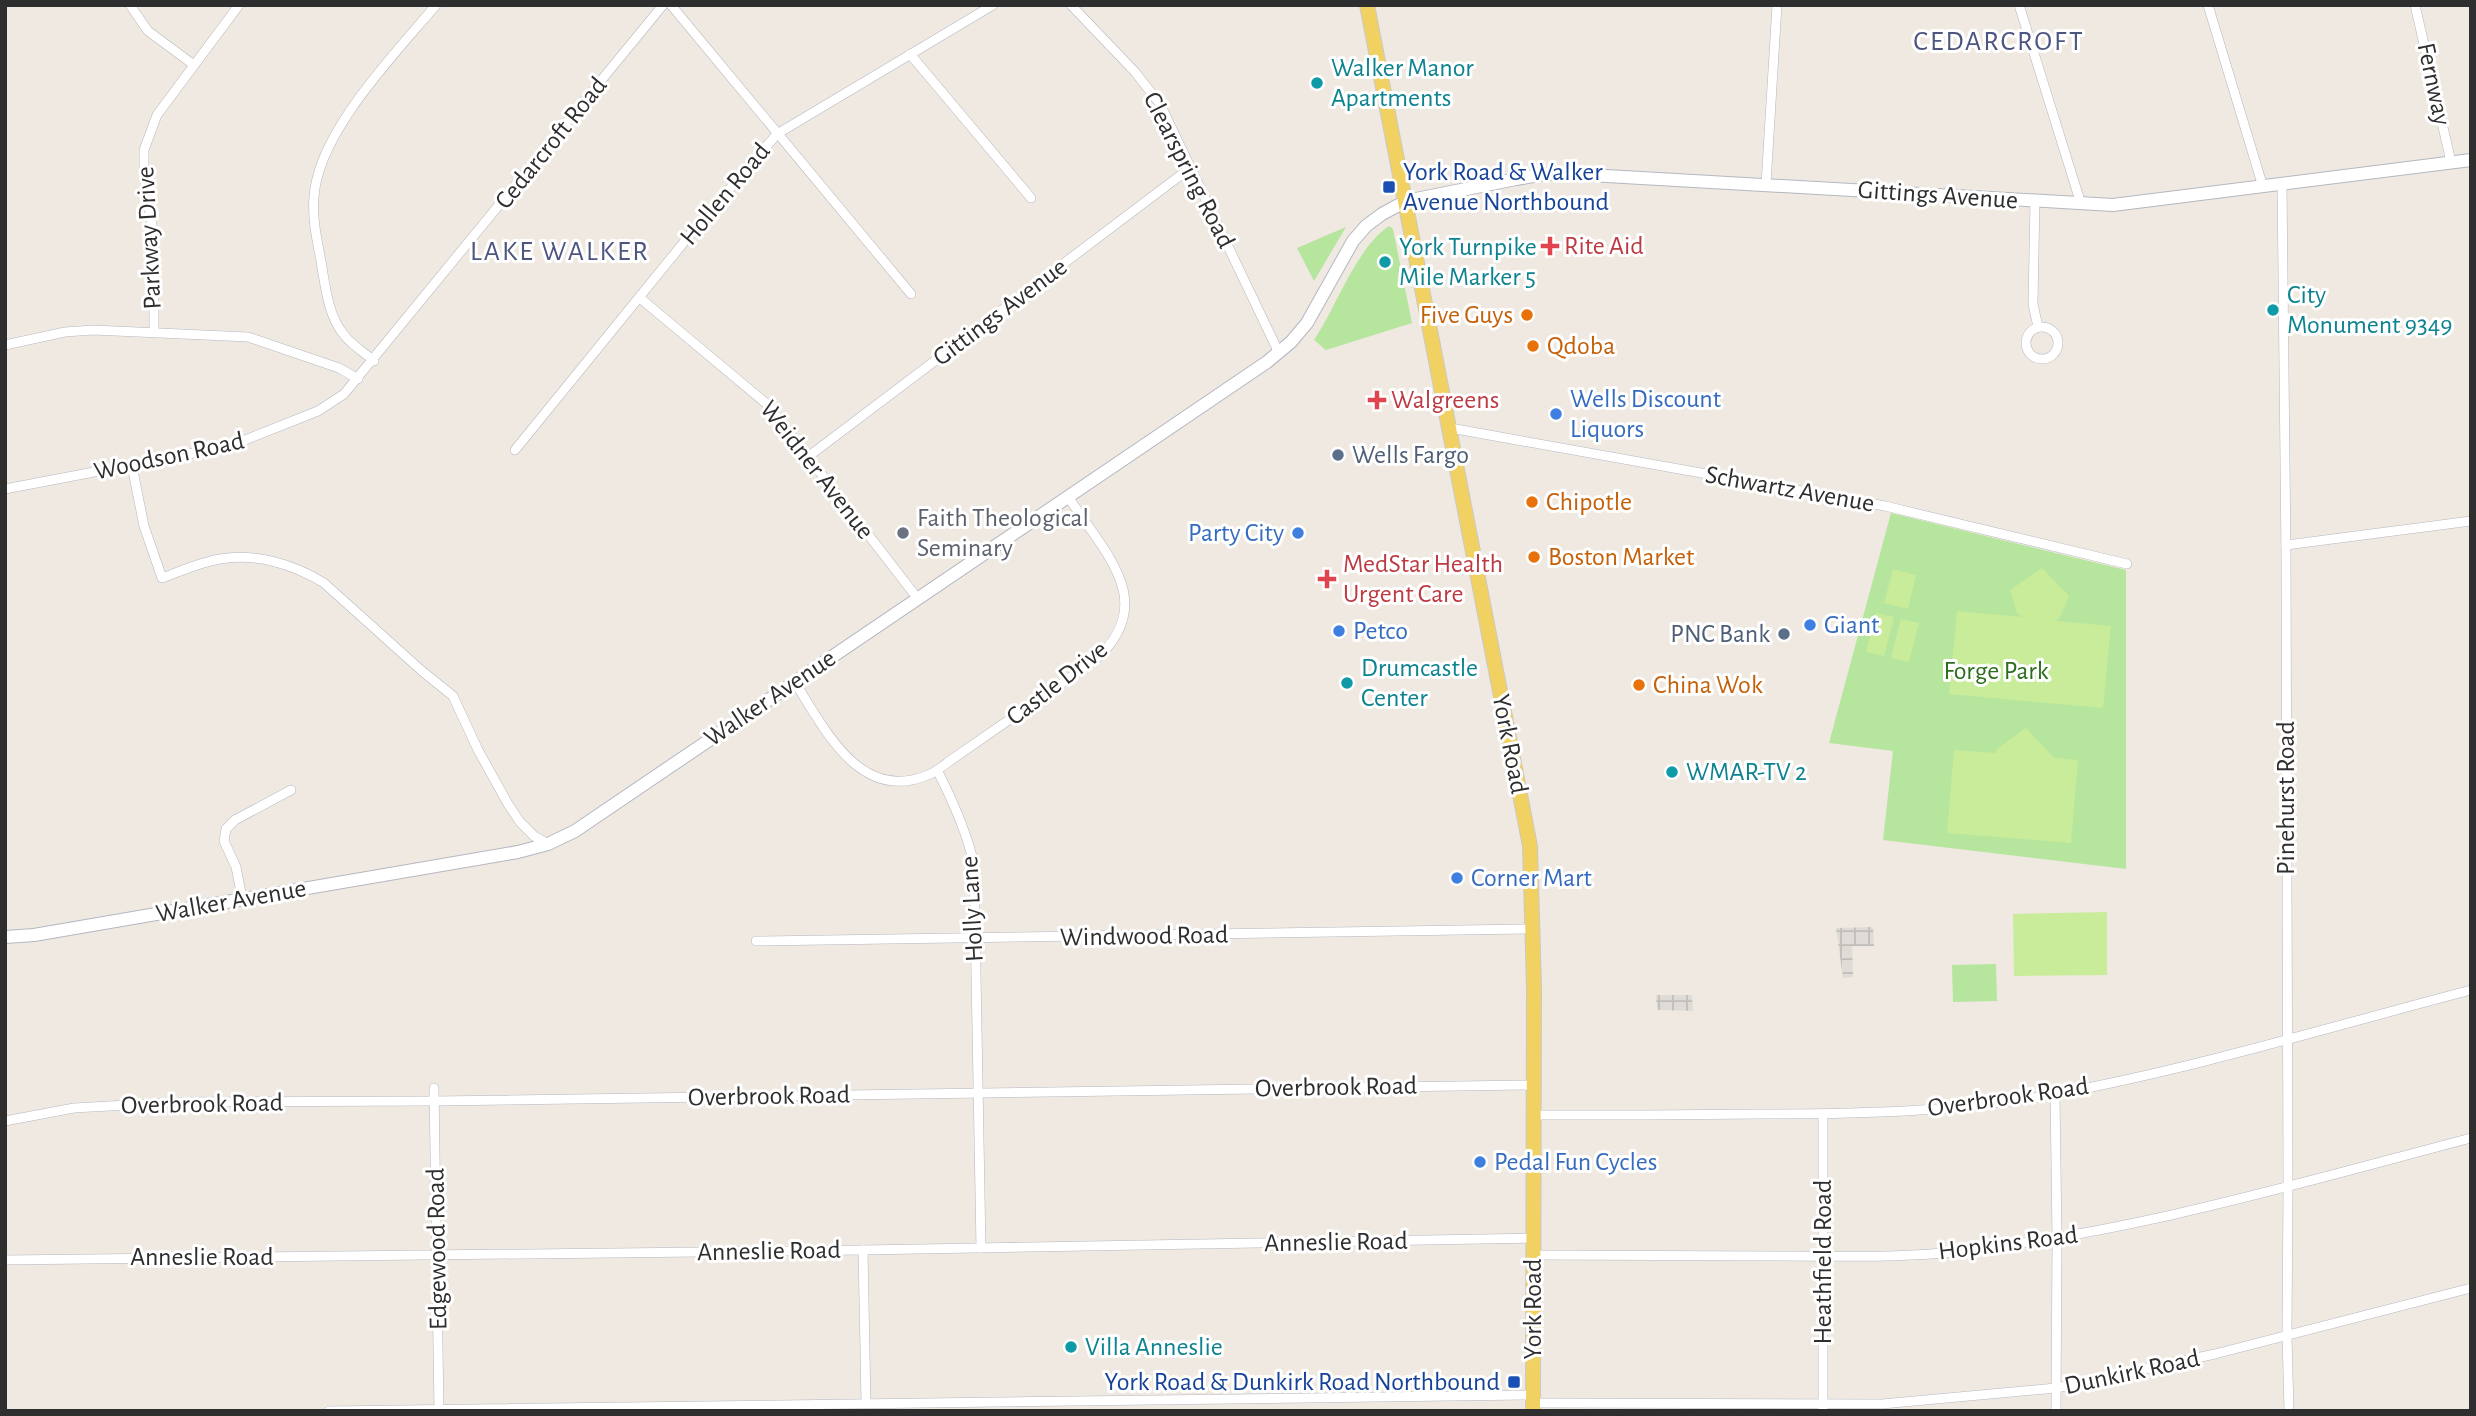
<svg xmlns="http://www.w3.org/2000/svg" width="2476" height="1416" viewBox="0 0 2476 1416" font-family="'Alegreya Sans',sans-serif">
  <defs>
    <pattern id="plaza-grid" width="8" height="8" patternUnits="userSpaceOnUse" patternTransform="scale(1.75)"><rect width="8" height="8" fill="#dfdcd8"/><path d="M0 4h8M4 0v8" fill="none" stroke="#c0bdba"/></pattern>
  </defs>
  <rect width="100%" height="100%" fill="#efe9e1"/>
  <g fill="#b6e59e">
    <path d="M1389 226 1393 229 1412 323 1326 350 1314 340C1337 306 1356 248 1389 226Z"/>
    <path d="M1346 227 1314 281 1297 248Z"/>
    <path d="M1891 513 2126 570V869L1883 840 1893 751 1829 743Z"/>
    <path d="M1996 964 1997 1001 1953 1002 1952 965Z"/>
  </g>
  <g fill="#c9ec9a">
    <path d="M2042 568 2069 596 2060 617 2056 621 2111 626 2103 708 1949 694 1957 611 2022 617 2017 613 2010 590Z"/>
    <path d="M1893 569 1916 575 1908 609 1884 603Z"/>
    <path d="M1876 613 1894 617 1884 656 1866 652Z"/>
    <path d="M1901 619 1919 623 1909 662 1891 658Z"/>
    <path d="M2026 728 2054 758 2078 760 2071 843 1947 833 1954 750 1996 753V750Z"/>
    <path d="M2107 912V975L2014 976 2013 914Z"/>
  </g>
  <g fill="url(#plaza-grid)">
    <path d="M1873 927 1874 946H1852L1853 977 1843 978 1836 928Z"/>
    <path d="M1656 995H1692L1693 1011 1657 1010Z"/>
  </g>
  <g fill="none" stroke-linecap="round" stroke-linejoin="round">
    <g stroke="#b4b7c1" stroke-width="10">
      <g id="street">
        <path d="M130 5 148 31 194 65"/>
        <path d="M671 5 911 294"/>
        <path d="M1071 5 1135 72 1160 104 1279 353"/>
        <path d="M2019 5 2081 204"/>
        <path d="M2208 5 2263 187"/>
        <path d="M2415 5 2451 162"/>
        <path d="M910 54 1031 198"/>
        <path d="M1766 184 1777 5"/>
        <path d="M2282 184 2286 555 2288 1186 2287 1336 2289 1411"/>
        <path d="M2035 201 2033 304 2038 327"/>
        <path d="M640 298 768 405 918 599"/>
        <circle cx="2042" cy="343" r="16"/>
        <path d="M154 332V238L144 177V150L157 115 239 5"/>
        <path d="M5 345 65 332 93 330 248 337 339 368 358 379"/>
        <path d="M374 361C365 353 353 346 345 336 328 317 325 285 321 261 317 240 312 218 314 197 318 132 395 54 436 5"/>
        <path d="M1450 428 1885 506 2127 564"/>
        <path d="M515 450 689 236 777 134 993 5"/>
        <path d="M809 456 1190 168"/>
        <path d="M132 466 144 526 162 578C181 571 201 562 220 559 256 553 293 564 324 583L422 671 453 696 478 750 508 804 520 822 534 836 548 844"/>
        <path d="M5 489 230 446 318 411 344 394 663 5"/>
        <path d="M2286 545 2471 521"/>
        <path d="M794 681C824 727 859 804 928 775 936 772 944 765 951 760L1094 661C1160 603 1105 554 1069 498"/>
        <path d="M937 770C953 801 966 830 974 864L981 1248"/>
        <path d="M242 898 236 867 224 841 226 829 235 820 291 790"/>
        <path d="M756 941 1532 929"/>
        <path d="M434 1088 439 1411"/>
        <path d="M2055 1094 2057 1238 2056 1411"/>
        <path d="M1823 1114V1411"/>
        <path d="M1534 1115C1610 1115 1685 1115 1761 1114 1859 1114 1959 1112 2056 1094 2196 1068 2333 1026 2471 990"/>
        <path d="M5 1121 74 1108 180 1102 435 1101 1534 1085"/>
        <path d="M863 1250 866 1403"/>
        <path d="M1534 1255C1615 1255 1696 1255 1778 1256 1832 1256 1888 1258 1942 1253 2122 1236 2296 1184 2471 1138"/>
        <path d="M5 1260 863 1250 1534 1238"/>
        <path d="M1533 1403 1882 1404 2056 1388 2215 1354 2471 1288"/>
        <path d="M329 1411 1533 1395"/>
      </g>
    </g>
    <g stroke="#b4b7c1" stroke-width="14">
      <path id="secondary" d="M5 937 34 935 518 852 548 844 575 831 1267 362 1291 342 1307 323 1353 241 1366 226 1382 214 1406 201 1516 179 1545 174H1572L2113 205 2471 160"/>
    </g>
    <g stroke="#c9c9c9" stroke-width="16">
      <path id="primary" d="M1367 5 1530 846 1534 988 1533 1411"/>
    </g>
    <use href="#street" stroke="#fff" stroke-width="9"/>
    <use href="#secondary" stroke="#fff" stroke-width="12"/>
    <use href="#primary" stroke="#f2d163" stroke-width="14"/>
  </g>
  <g fill="#0f9aa8" stroke="#fff" stroke-width="2.5">
    <circle cx="1317" cy="83" r="7"/>
    <circle cx="1385" cy="262" r="7"/>
    <circle cx="2273" cy="310" r="7"/>
    <circle cx="1347" cy="683" r="7"/>
    <circle cx="1672" cy="772" r="7"/>
    <circle cx="1071" cy="1347" r="7"/>
  </g>
  <g fill="#1a4fb4" stroke="#fff" stroke-width="2.5">
    <rect x="1382" y="180" width="14" height="14" rx="3.5"/>
    <rect x="1507" y="1375" width="14" height="14" rx="3.5"/>
  </g>
  <g fill="#e0444e" stroke="#fff" stroke-width="2.5">
    <path d="M1546.5 235.5h7v7h7v7h-7v7h-7v-7h-7v-7h7z"/>
    <path d="M1373.5 389.5h7v7h7v7h-7v7h-7v-7h-7v-7h7z"/>
    <path d="M1323.5 568.5h7v7h7v7h-7v7h-7v-7h-7v-7h7z"/>
  </g>
  <g fill="#e8710a" stroke="#fff" stroke-width="2.5">
    <circle cx="1527" cy="315" r="7"/>
    <circle cx="1533" cy="346" r="7"/>
    <circle cx="1532" cy="502" r="7"/>
    <circle cx="1534" cy="557" r="7"/>
    <circle cx="1639" cy="685" r="7"/>
  </g>
  <g fill="#3f7fe0" stroke="#fff" stroke-width="2.5">
    <circle cx="1556" cy="414" r="7"/>
    <circle cx="1298" cy="533" r="7"/>
    <circle cx="1810" cy="625" r="7"/>
    <circle cx="1339" cy="631" r="7"/>
    <circle cx="1457" cy="878" r="7"/>
    <circle cx="1480" cy="1162" r="7"/>
  </g>
  <g fill="#5c6f8a" stroke="#fff" stroke-width="2.5">
    <circle cx="1338" cy="455" r="7"/>
    <circle cx="1784" cy="634" r="7"/>
  </g>
  <circle fill="#6b7280" stroke="#fff" stroke-width="2.5" cx="903" cy="533" r="7"/>
  <g text-anchor="middle" dominant-baseline="central" stroke-width="6" stroke-linejoin="round" paint-order="stroke">
    <g font-size="26" fill="#0d838f" stroke="#fff" text-anchor="start">
      <text x="1331" y="68">Walker Manor<tspan x="1331" dy="30">Apartments</tspan></text>
      <text x="1399" y="247">York Turnpike<tspan x="1399" dy="30">Mile Marker 5</tspan></text>
      <text x="2287" y="295">City<tspan x="2287" dy="30">Monument 9349</tspan></text>
      <text x="1361" y="668">Drumcastle<tspan x="1361" dy="30">Center</tspan></text>
      <text x="1686" y="772">WMAR-TV 2</text>
      <text x="1085" y="1347">Villa Anneslie</text>
    </g>
    <g font-size="26" fill="#2e2e2e" stroke="#fff">
      <text transform="translate(2434 84) rotate(78)">Fernway</text>
      <text transform="translate(551 143) rotate(-51)">Cedarcroft Road</text>
      <text transform="translate(1189 170) rotate(63)">Clearspring Road</text>
      <text transform="translate(725 194) rotate(-50)">Hollen Road</text>
      <text transform="translate(1938 195) rotate(4)">Gittings Avenue</text>
      <text transform="translate(149 238) rotate(-93)">Parkway Drive</text>
      <text transform="translate(1000 312) rotate(-37)">Gittings Avenue</text>
      <text transform="translate(169 456) rotate(-12)">Woodson Road</text>
      <text transform="translate(817 470) rotate(52)">Weidner Avenue</text>
      <text transform="translate(1790 489) rotate(10)">Schwartz Avenue</text>
      <text transform="translate(1057 683) rotate(-38)">Castle Drive</text>
      <text transform="translate(770 698) rotate(-34)">Walker Avenue</text>
      <text transform="translate(1510 744) rotate(79)">York Road</text>
      <text transform="translate(2286 798) rotate(-90)">Pinehurst Road</text>
      <text transform="translate(231 901) rotate(-10)">Walker Avenue</text>
      <text transform="translate(972 909) rotate(-93)">Holly Lane</text>
      <text transform="translate(1144 936) rotate(-1)">Windwood Road</text>
      <text transform="translate(1336 1087) rotate(-1)">Overbrook Road</text>
      <text transform="translate(769 1096) rotate(-1)">Overbrook Road</text>
      <text transform="translate(2008 1097) rotate(-8)">Overbrook Road</text>
      <text transform="translate(202 1104) rotate(-1)">Overbrook Road</text>
      <text transform="translate(1336 1242) rotate(-1)">Anneslie Road</text>
      <text transform="translate(2008 1243) rotate(-7)">Hopkins Road</text>
      <text transform="translate(437 1249) rotate(-91)">Edgewood Road</text>
      <text transform="translate(769 1251) rotate(-1)">Anneslie Road</text>
      <text x="202" y="1257">Anneslie Road</text>
      <text transform="translate(1823 1262) rotate(-90)">Heathfield Road</text>
      <text transform="translate(1533 1309) rotate(-90)">York Road</text>
      <text transform="translate(2132 1372) rotate(-12)">Dunkirk Road</text>
    </g>
    <g font-size="26" fill="#164399" stroke="#fff" text-anchor="start">
      <text x="1403" y="172">York Road &amp; Walker<tspan x="1403" dy="30">Avenue Northbound</tspan></text>
      <text x="1500" y="1382" text-anchor="end">York Road &amp; Dunkirk Road Northbound</text>
    </g>
    <g font-size="26" fill="#be3a42" stroke="#fff" text-anchor="start">
      <text x="1564" y="246">Rite Aid</text>
      <text x="1391" y="400">Walgreens</text>
      <text x="1343" y="564">MedStar Health<tspan x="1343" dy="30">Urgent Care</tspan></text>
    </g>
    <g font-size="26" fill="#c56008" stroke="#fff" text-anchor="start">
      <text x="1513" y="315" text-anchor="end">Five Guys</text>
      <text x="1547" y="346">Qdoba</text>
      <text x="1546" y="502">Chipotle</text>
      <text x="1548" y="557">Boston Market</text>
      <text x="1653" y="685">China Wok</text>
    </g>
    <g font-size="26" fill="#366cbe" stroke="#fff" text-anchor="start">
      <text x="1570" y="399">Wells Discount<tspan x="1570" dy="30">Liquors</tspan></text>
      <text x="1284" y="533" text-anchor="end">Party City</text>
      <text x="1824" y="625">Giant</text>
      <text x="1353" y="631">Petco</text>
      <text x="1471" y="878">Corner Mart</text>
      <text x="1494" y="1162">Pedal Fun Cycles</text>
    </g>
    <g font-size="26" fill="#4e5e75" stroke="#fff" text-anchor="start">
      <text x="1352" y="455">Wells Fargo</text>
      <text x="1770" y="634" text-anchor="end">PNC Bank</text>
    </g>
    <g font-size="26" fill="#5b616d" stroke="#fff" text-anchor="start">
      <text x="917" y="518">Faith Theological<tspan x="917" dy="30">Seminary</tspan></text>
    </g>
    <g font-size="26" fill="#2c6e1b" stroke="#fff">
      <text x="1996" y="671">Forge Park</text>
    </g>
    <g font-size="28" letter-spacing="2" fill="#4d5680" stroke="#fff">
      <text x="1999" y="42">CEDARCROFT</text>
      <text x="560" y="252">LAKE WALKER</text>
    </g>
  </g>
  <rect width="2476" height="1416" fill="none" stroke="#2e2e2e" stroke-width="14"/>
</svg>
